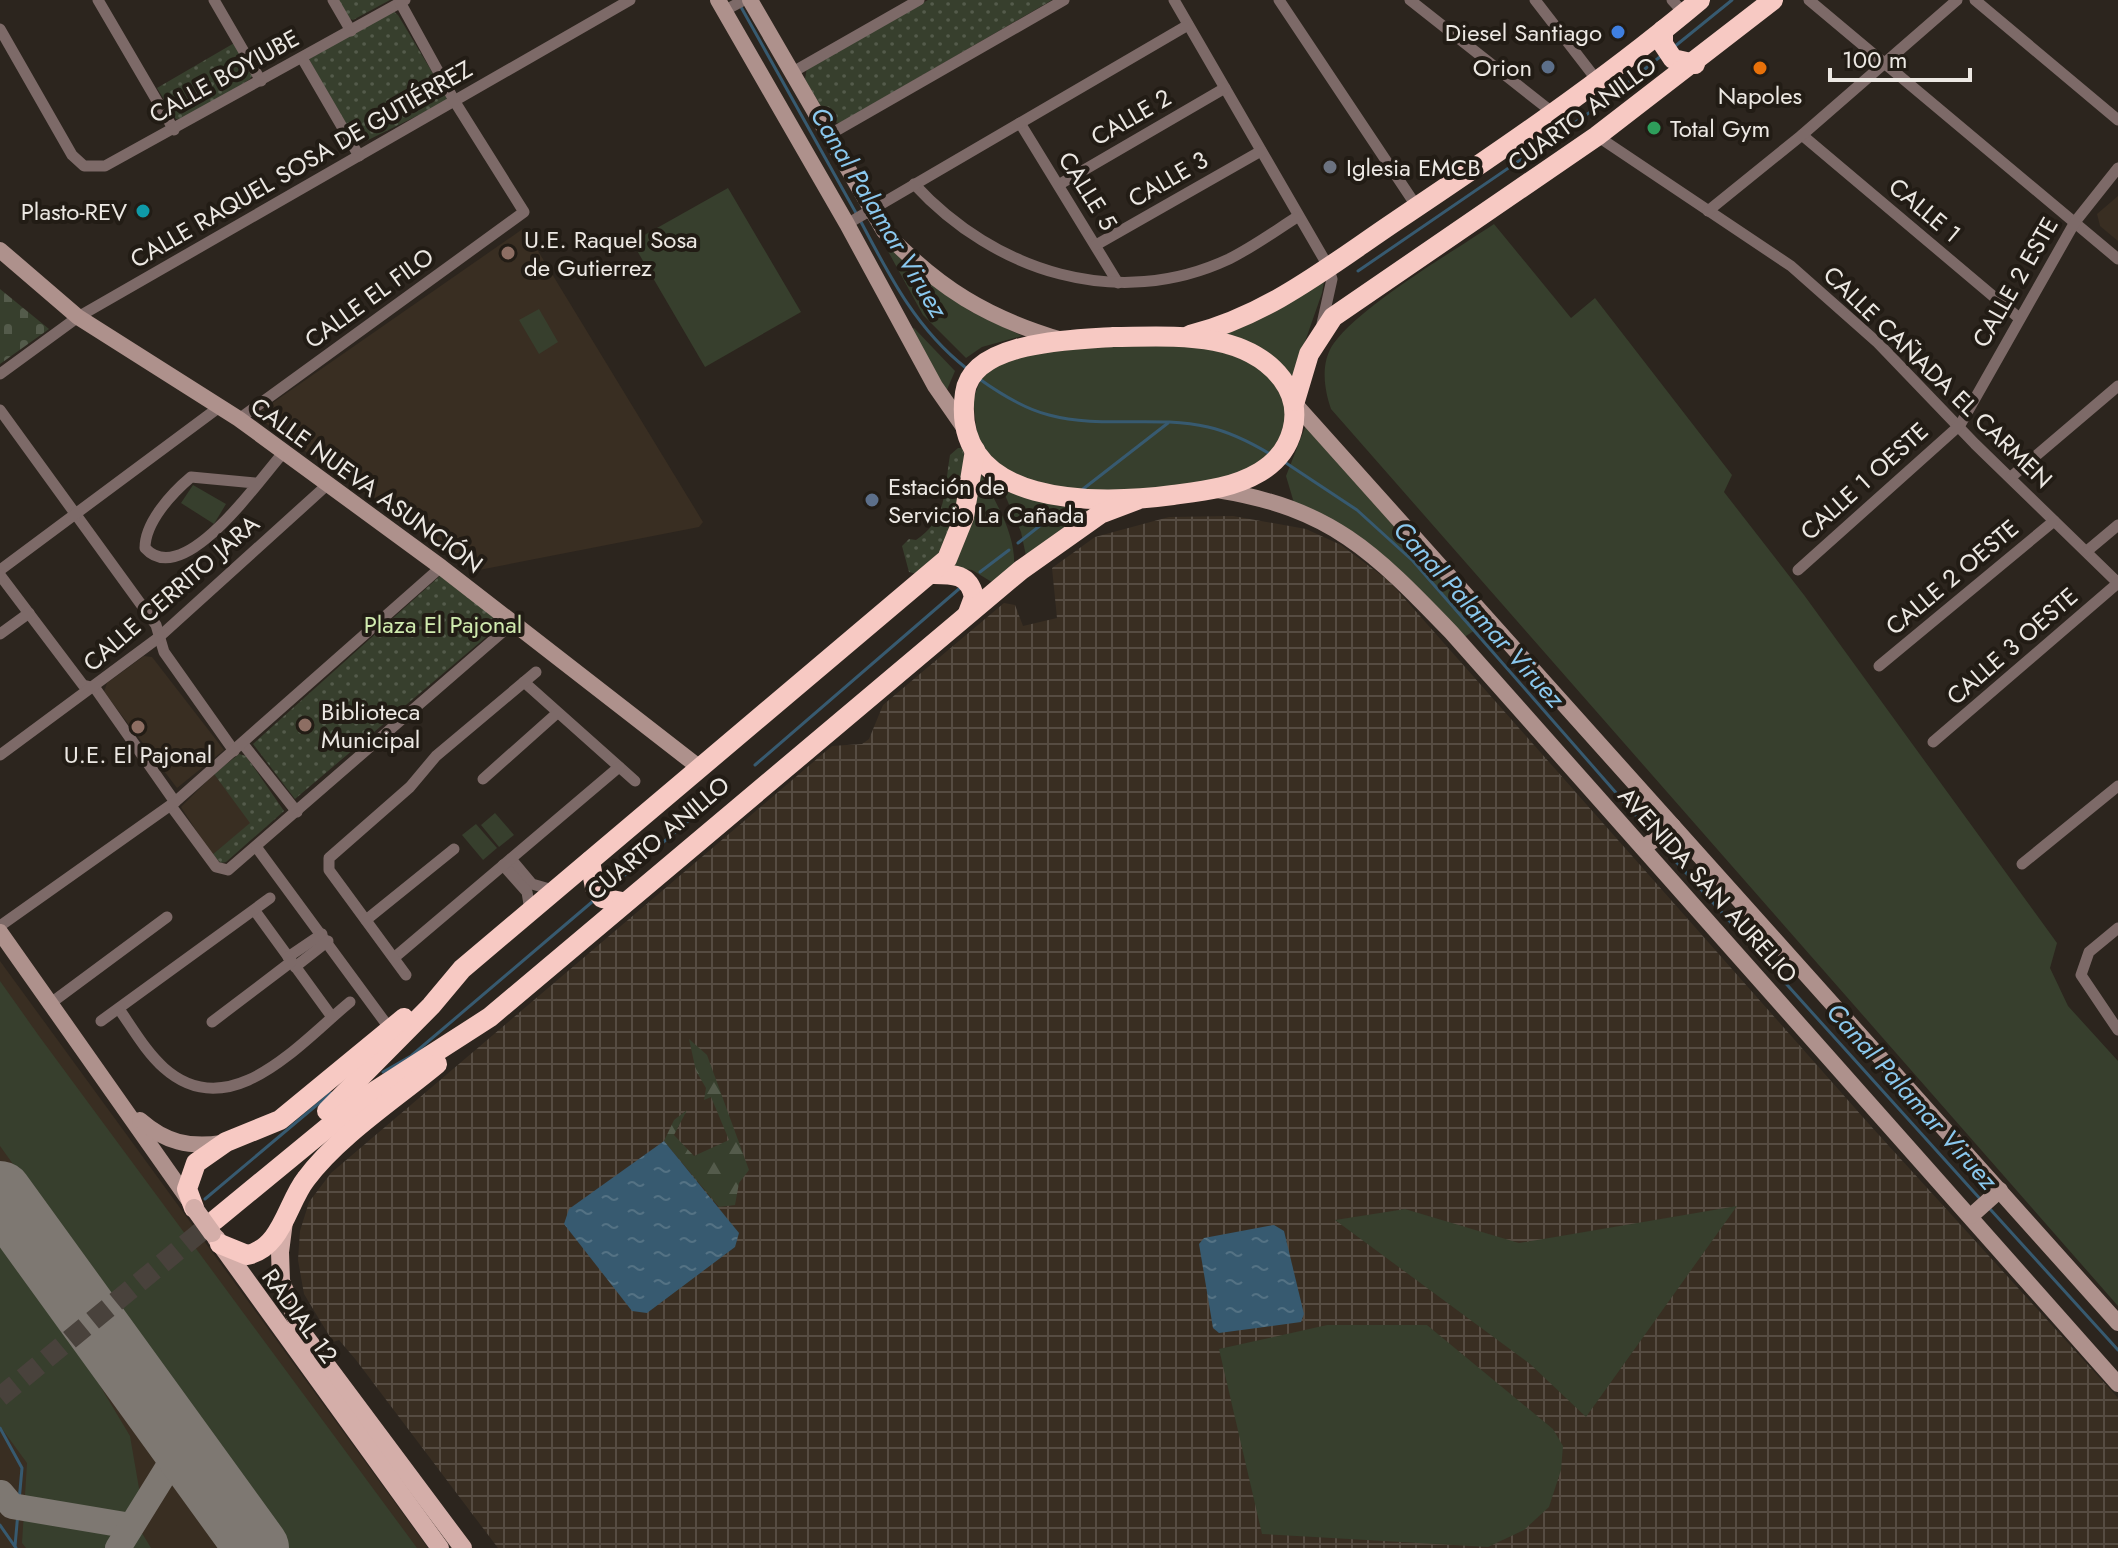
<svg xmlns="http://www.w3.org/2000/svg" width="2118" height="1548" viewBox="0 0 2118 1548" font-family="Jost,sans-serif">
  <defs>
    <pattern id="industrial-grid" width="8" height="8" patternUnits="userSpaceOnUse" patternTransform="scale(2)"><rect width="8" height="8" fill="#392e22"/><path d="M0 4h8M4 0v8" fill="none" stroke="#564c42"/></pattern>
    <pattern id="forest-firs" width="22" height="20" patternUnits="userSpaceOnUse" patternTransform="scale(2)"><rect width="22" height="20" fill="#373f2d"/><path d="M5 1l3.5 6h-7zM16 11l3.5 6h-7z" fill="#545b4b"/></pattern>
    <pattern id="cemetery-stones" width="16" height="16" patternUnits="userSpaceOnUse" patternTransform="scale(2)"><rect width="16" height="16" fill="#373f2d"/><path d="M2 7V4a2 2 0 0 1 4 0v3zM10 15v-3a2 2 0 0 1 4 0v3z" fill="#545b4b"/></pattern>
    <pattern id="park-dots" width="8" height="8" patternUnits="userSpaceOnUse" patternTransform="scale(2)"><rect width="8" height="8" fill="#373f2d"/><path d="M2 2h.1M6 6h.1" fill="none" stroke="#545b4b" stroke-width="1.8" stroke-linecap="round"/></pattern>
    <pattern id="water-ripples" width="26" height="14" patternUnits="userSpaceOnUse" patternTransform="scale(2)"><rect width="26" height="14" fill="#375a70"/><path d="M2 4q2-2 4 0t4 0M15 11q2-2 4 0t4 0" fill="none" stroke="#547284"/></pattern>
  </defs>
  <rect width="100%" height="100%" fill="#2c251e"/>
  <g fill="#392e22">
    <path d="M2118 196V241L2100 226 2097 214Z"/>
    <path d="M524 228 703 522 699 527 474 571 257 417 258 413Z"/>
    <path d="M144 656 152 657 224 750 177 788 104 692 107 683Z"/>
    <path d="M214 774 251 823 212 855 181 807Z"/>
    <path d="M0 961 428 1548H0Z"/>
  </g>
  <path fill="url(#industrial-grid)" d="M1233 516 1306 529 1341 545 1389 581 1869 1124 2118 1398V1548H498L356 1360 339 1340 333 1342 304 1294 298 1260 300 1231 309 1202 331 1173 832 746 862 744 869 739 883 705 1004 603 1015 605 1023 626 1057 618 1052 568 1095 537 1169 517Z"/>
  <g fill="#373f2d">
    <path d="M728 188 801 312 705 367 632 242Z"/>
    <path d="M1494 224 1571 318 1595 298 1732 475 1724 492 1804 595 2057 943 2050 968 2068 1006 2118 1061V1306L1331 409C1324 389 1320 362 1334 343 1363 304 1451 253 1494 224Z"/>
    <path d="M884 244 970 311 1022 336 982 347 966 358 923 315Z"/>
    <path d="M1325 276 1322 293 1292 379C1267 351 1255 343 1218 334Z"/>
    <path d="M539 309 558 342 539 354 519 320Z"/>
    <path d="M914 328 955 371 946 392 911 329Z"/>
    <path d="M1100 342 1207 347 1262 366 1284 400 1287 418 1281 442 1269 458 1231 478 1141 494 1038 486 993 463 977 434 973 399 985 369 1026 355Z"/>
    <path d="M1306 425 1484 624 1463 638 1390 561 1355 533 1294 503 1286 476Z"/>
    <path d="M979 470C994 500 1017 534 1014 569L995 584 972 570 950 566Z"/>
    <path d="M193 485 226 504 214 524 181 503Z"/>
    <path d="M1001 486 1058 506 1096 512 1026 556 1021 532Z"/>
    <path d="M495 813 514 835 499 847 481 825Z"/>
    <path d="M476 824 497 848 483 860 462 835Z"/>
    <path d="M0 981 39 1036 417 1548H289L0 1146Z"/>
    <path d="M1737 1206 1586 1417 1530 1364 1335 1220 1405 1209 1519 1243Z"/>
    <path d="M0 1244 90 1369 130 1436 140 1494 131 1515 151 1548H26L22 1543 27 1463 0 1426Z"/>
    <path d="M1327 1325H1427L1553 1429 1563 1446 1561 1470 1549 1507 1524 1530 1488 1547 1262 1534 1219 1349Z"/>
  </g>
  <path fill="url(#forest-firs)" d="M689 1039 707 1055 749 1170 739 1183 735 1205 719 1207 664 1141 674 1120 687 1110 674 1135 694 1156 729 1140 711 1097 704 1100 706 1088 696 1071Z"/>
  <path fill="url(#cemetery-stones)" d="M0 289 49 329 0 364Z"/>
  <g fill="url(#park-dots)">
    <path d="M337 0H390L353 20 348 18Z"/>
    <path d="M928 0H1052L840 123 830 122 805 79 807 68Z"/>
    <path d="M393 11 398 15 447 97 445 102 356 146 309 59Z"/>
    <path d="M236 42 252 76 250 79 185 120 176 119 157 88Z"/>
    <path d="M958 448H963C968 471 956 535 943 555 937 563 925 568 917 574L909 572 902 546 909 539 916 540C948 519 944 489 950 455Z"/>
    <path d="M441 575 495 615 498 627 295 799 253 744Z"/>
    <path d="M239 754 246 756 284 811 226 862 221 863 212 855 250 823 214 774Z"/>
  </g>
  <g fill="url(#water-ripples)">
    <path d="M664 1141 739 1233 735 1247 647 1313 632 1311 564 1224 569 1209Z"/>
    <path d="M1274 1225 1284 1231 1304 1314 1301 1322 1219 1333 1213 1328 1199 1244 1204 1238Z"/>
  </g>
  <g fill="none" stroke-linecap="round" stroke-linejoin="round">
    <g stroke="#375a70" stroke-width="3">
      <path d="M741 7 856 213"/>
      <path d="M1674 47 1732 0"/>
      <path d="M860 220C889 275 916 329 966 368"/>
      <path d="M1358 271 1599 106 1661 56"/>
      <path d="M978 378C999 393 1024 409 1049 415 1101 429 1155 415 1208 427 1230 432 1250 442 1270 454"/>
      <path d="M1283 461 1357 510 1413 561 1653 835"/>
      <path d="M1083 489 1168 423"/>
      <path d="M1018 543 1056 513"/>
      <path d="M980 572 1009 550"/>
      <path d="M755 765 960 588"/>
      <path d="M1660 844 1982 1201"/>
      <path d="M607 890 694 816"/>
      <path d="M383 1072 411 1056 592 902"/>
      <path d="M205 1199 331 1093"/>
      <path d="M1990 1209 2118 1350"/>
      <path d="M0 1428 22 1468 15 1546"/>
      <path d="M0 1525 16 1548"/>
    </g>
    <g stroke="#7e7872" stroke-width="26">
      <path d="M1 1493 12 1506 131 1526"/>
      <path d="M118 1548 182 1445"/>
    </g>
    <path stroke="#7e7872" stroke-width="64" d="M0 1193 257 1548"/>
    <path stroke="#49423c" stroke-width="20" stroke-dasharray="20 10" stroke-linecap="butt" d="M0 1397 215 1220"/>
    <g stroke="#7d6a68" stroke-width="11">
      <path d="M98 0 174 130"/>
      <path d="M214 0 261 81"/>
      <path d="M333 0 351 31"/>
      <path d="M1174 0 1328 266 1332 279 1322 324"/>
      <path d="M1279 0 1417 207"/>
      <path d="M1410 0 1552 112"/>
      <path d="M1535 0 1596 79"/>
      <path d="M1672 0 1684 13"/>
      <path d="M1809 0 2118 259"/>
      <path d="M1975 0 2118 120"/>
      <path d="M724 11 744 0"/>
      <path d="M0 29 72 155 84 166H105L405 0"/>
      <path d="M302 58 359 156"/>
      <path d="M791 73 919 0"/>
      <path d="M1020 123 1118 283"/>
      <path d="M1802 135 2019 318"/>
      <path d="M827 136 1064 0"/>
      <path d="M1597 136 1791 266 1878 343 1975 444 2118 583"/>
      <path d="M914 184C995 272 1118 311 1229 259 1253 247 1275 231 1297 217"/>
      <path d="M1060 184 1225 88"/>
      <path d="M1708 211 1802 135 1957 0"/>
      <path d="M847 224 1188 25"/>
      <path d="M1096 245 1261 151"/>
      <path d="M0 374 78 317 630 0"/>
      <path d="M0 410 156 625 164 652 234 751"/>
      <path d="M239 419 524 212 455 102 400 2"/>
      <path d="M2011 477 2118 386"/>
      <path d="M255 483 191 477C172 493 145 522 145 548 184 591 260 478 284 452"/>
      <path d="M2087 551 2118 525"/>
      <path d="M0 570 218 408"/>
      <path d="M1798 570 1960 425 2075 222 2118 168"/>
      <path d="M0 575 83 685 95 688 175 802"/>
      <path d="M0 634 29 613"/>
      <path d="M1879 666 2054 521"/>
      <path d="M524 682 635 781"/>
      <path d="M1933 742 2118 583"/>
      <path d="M243 744 297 812"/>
      <path d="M0 755 158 638 327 485"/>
      <path d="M483 779 556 714"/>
      <path d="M171 806 216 867 228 870 514 622"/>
      <path d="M257 848 390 1029"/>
      <path d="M511 859 532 884 553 890"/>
      <path d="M2022 864 2118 786"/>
      <path d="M503 865 527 892 530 910"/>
      <path d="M255 911 332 1017"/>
      <path d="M366 920 454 849"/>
      <path d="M0 926 175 802 441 567"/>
      <path d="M2118 928 2089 952 2081 975 2118 1030"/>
      <path d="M288 957 322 934"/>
      <path d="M395 957 619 767"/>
      <path d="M295 967 328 941"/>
      <path d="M406 975 329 870V858L410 787 436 756 536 672"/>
      <path d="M51 1003 167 917"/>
      <path d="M119 1009C133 1029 146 1052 164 1068 230 1127 300 1043 350 1002"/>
      <path d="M101 1021 270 898"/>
      <path d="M212 1022 291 962"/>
    </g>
    <g stroke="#ae918c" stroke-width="16">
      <path d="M718 0 847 224 935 386 967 432"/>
      <path d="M750 0 884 231C938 288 987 318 1062 340"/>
      <path d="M0 250 78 317 239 419 441 567 700 768"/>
      <path d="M1295 404 2118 1323"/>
      <path d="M1217 490C1331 508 1374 552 1451 632L2118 1384"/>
      <path d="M1643 848 1673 826"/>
      <path d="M0 932 190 1202"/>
      <path d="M140 1120C165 1142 189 1148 222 1143"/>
      <path d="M1971 1216 2000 1190"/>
    </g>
    <g stroke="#d4aea9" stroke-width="18">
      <path d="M284 1221 280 1252 281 1281 301 1331 463 1548"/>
      <path d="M216 1238 440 1548"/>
    </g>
    <g stroke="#f7c9c3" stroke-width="20">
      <path d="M1663 30V44L1673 59 1695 64"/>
      <path d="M1190 335C1269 315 1329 266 1396 221 1499 152 1605 80 1700 0"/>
      <path d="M1113 337C1168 337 1244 329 1282 379 1306 411 1293 452 1260 472 1233 488 1203 491 1173 495 1099 505 949 508 965 393 972 341 1072 340 1113 337Z"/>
      <path d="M1295 401 1309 354 1333 317 1597 136 1773 0"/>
      <path d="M931 574C952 574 969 573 974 597L968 613"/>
      <path d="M590 861 595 888 602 898 622 902"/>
      <path d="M327 1111 431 1006 462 969 947 559 964 517 975 450"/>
      <path d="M194 1208 187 1189 196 1163 226 1142 280 1120 404 1018"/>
      <path d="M215 1220 361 1100 490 1017 1021 570 1100 514 1137 500"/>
      <path d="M220 1244 247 1255C282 1248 287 1203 306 1179 338 1136 396 1098 437 1064"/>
    </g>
    <path stroke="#d4aea9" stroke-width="18" d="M194 1208 212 1233"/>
  </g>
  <circle fill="#3f7fe0" stroke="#221c15" stroke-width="3" cx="1618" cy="32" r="8"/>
  <g fill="#5c6f8a" stroke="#221c15" stroke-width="3">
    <circle cx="1548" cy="67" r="8"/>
    <circle cx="872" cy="500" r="8"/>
  </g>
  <circle fill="#e8710a" stroke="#221c15" stroke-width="3" cx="1760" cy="68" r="8"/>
  <circle fill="#2e9e5b" stroke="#221c15" stroke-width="3" cx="1654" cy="128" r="8"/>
  <circle fill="#6b7280" stroke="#221c15" stroke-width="3" cx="1330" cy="167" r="8"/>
  <circle fill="#0f9aa8" stroke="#221c15" stroke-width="3" cx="143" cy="211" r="8"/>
  <g fill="#8d6e63" stroke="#221c15" stroke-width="3">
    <circle cx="508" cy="253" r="8"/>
    <circle cx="305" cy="725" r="8"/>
    <circle cx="138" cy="727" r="8"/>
  </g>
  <g text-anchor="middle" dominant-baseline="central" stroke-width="8" stroke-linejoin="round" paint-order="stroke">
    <g font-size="24" fill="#ece8e3" stroke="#221c15" text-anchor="start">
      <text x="1602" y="32" text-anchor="end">Diesel Santiago</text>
      <text x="1532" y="67" text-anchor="end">Orion</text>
      <text x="1760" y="95" text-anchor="middle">Napoles</text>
      <text x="1670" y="128">Total Gym</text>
      <text x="1346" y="167">Iglesia EMCB</text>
      <text x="127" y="211" text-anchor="end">Plasto-REV</text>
      <text x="524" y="239">U.E. Raquel Sosa<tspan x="524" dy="28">de Gutierrez</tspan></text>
      <text x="888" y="486">Estación de<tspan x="888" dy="28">Servicio La Cañada</tspan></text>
      <text x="321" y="711">Biblioteca<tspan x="321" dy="28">Municipal</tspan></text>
      <text x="138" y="754" text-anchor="middle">U.E. El Pajonal</text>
    </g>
    <g font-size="24" fill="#ece8e3" stroke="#221c15">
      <text transform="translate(224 76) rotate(-29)">CALLE BOYIUBE</text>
      <text transform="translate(1582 114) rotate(-36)">CUARTO ANILLO</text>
      <text transform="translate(1131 117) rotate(-30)">CALLE 2</text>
      <text transform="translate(301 164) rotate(-30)">CALLE RAQUEL SOSA DE GUTIÉRREZ</text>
      <text transform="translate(1168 179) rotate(-30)">CALLE 3</text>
      <text transform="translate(1088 191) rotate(58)">CALLE 5</text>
      <text transform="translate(1925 210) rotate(40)">CALLE 1</text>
      <text transform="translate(2015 282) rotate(-60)">CALLE 2 ESTE</text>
      <text transform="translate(369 298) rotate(-36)">CALLE EL FILO</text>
      <text transform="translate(1938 377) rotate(44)">CALLE CAÑADA EL CARMEN</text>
      <text transform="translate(1864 481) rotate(-42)">CALLE 1 OESTE</text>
      <text transform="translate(367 485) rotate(36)">CALLE NUEVA ASUNCIÓN</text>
      <text transform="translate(1952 577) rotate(-40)">CALLE 2 OESTE</text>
      <text transform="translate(171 593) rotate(-41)">CALLE CERRITO JARA</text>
      <text transform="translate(2012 646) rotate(-41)">CALLE 3 OESTE</text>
      <text transform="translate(658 838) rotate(-40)">CUARTO ANILLO</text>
      <text transform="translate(1708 885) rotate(48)">AVENIDA SAN AURELIO</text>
      <text transform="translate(300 1316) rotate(54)">RADIAL 12</text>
    </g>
    <g font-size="24" fill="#d0ebaf" stroke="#221c15">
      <text x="443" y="624">Plaza El Pajonal</text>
    </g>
    <g font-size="26" font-style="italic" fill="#8ac8ee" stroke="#221c15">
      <text transform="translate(879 212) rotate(59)">Canal Palamar Viruez</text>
      <text transform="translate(1479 614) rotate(48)">Canal Palamar Viruez</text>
      <text transform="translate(1912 1096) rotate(48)">Canal Palamar Viruez</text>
    </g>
  </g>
  <path d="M1830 68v12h140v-12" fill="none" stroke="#ece8e3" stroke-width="4"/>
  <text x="1842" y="68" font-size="24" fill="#ece8e3" stroke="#221c15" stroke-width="6" paint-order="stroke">100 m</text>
</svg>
